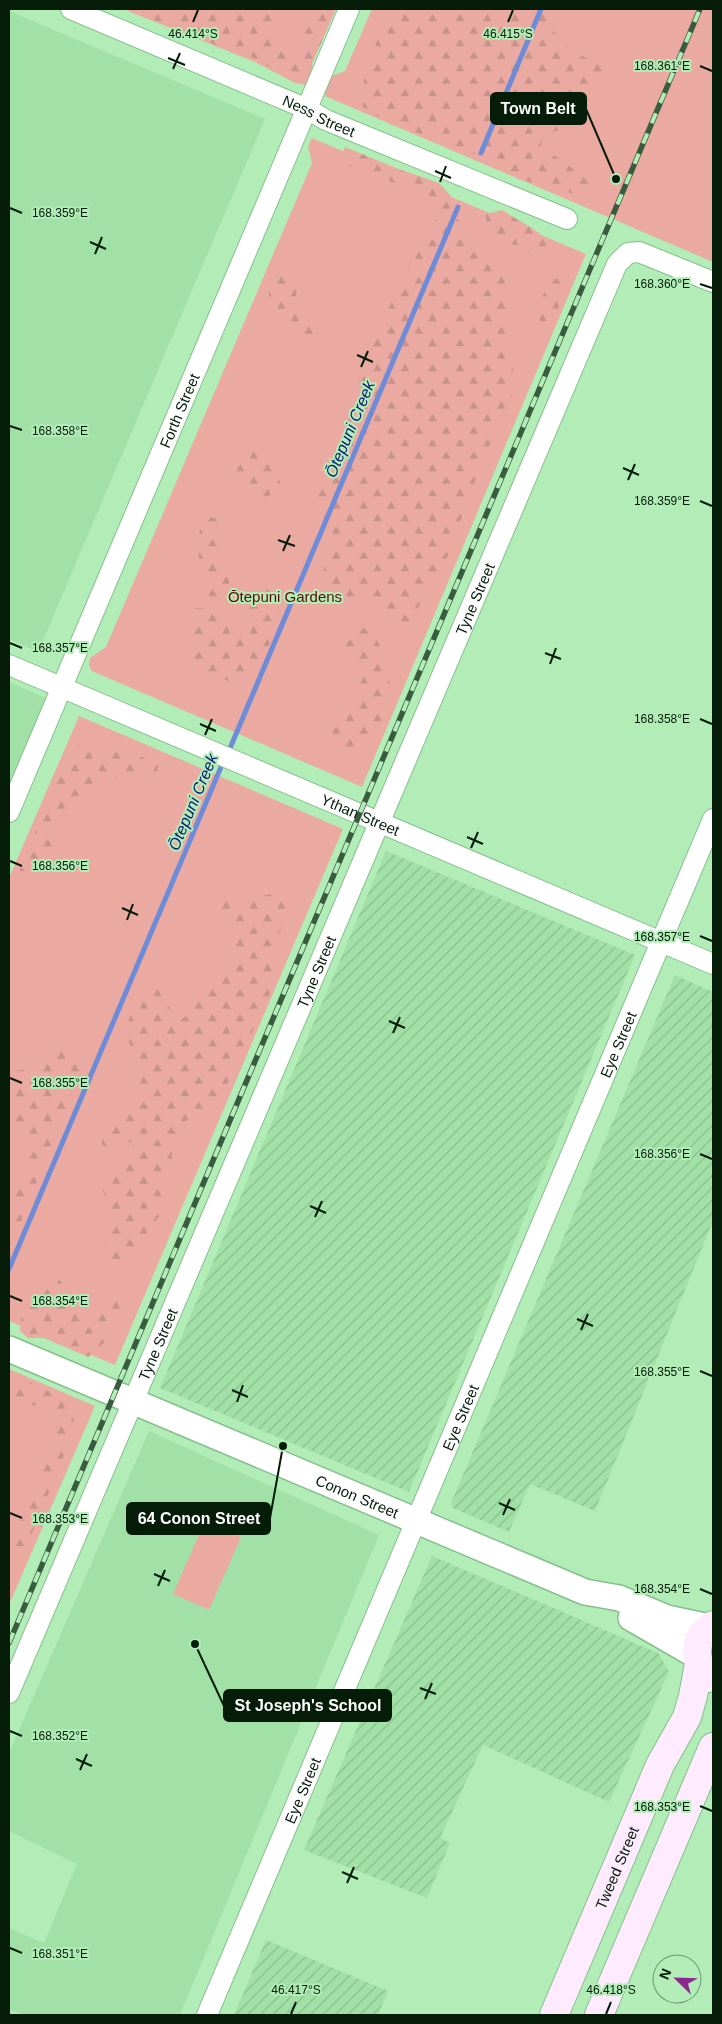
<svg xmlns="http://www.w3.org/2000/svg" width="722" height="2024" viewBox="0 0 722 2024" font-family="Helvetica,sans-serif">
  <defs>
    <pattern id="industrial-furrows" width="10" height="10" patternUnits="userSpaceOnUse" patternTransform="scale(1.25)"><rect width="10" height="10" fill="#a1e0a6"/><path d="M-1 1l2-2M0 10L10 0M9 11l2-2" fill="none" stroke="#89c08e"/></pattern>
    <pattern id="forest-firs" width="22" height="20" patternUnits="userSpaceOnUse" patternTransform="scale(1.25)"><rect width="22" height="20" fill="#eaaaa2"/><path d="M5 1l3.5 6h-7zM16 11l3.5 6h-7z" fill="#c7928a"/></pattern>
  </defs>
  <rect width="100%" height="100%" fill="#b2edb8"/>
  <g fill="#a1e0a6">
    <path d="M9 11 265 119 38 652 9 639Z"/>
    <path d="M9 682 53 701 9 805Z"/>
    <path d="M149 1431 379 1535 180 2015H24L9 2009V1928L44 1943 77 1864 9 1831V1753Z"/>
  </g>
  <g fill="url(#industrial-furrows)">
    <path d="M386 851 635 955 409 1492 160 1388Z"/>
    <path d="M675 975 713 992V1221L595 1511 530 1484 509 1532 453 1508 451 1503Z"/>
    <path d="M432 1556 658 1653 669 1672 609 1802 483 1745 440 1838 450 1843 427 1898 304 1850Z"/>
    <path d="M266 1940 388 1991 378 2015H234Z"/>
  </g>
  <g fill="#eaaaa2">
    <path d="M123 9H331L311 60 314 74 306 85 295 83 255 62Z"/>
    <path d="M372 9H713V262L325 96V85L332 76 345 71Z"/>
    <path d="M312 138 586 254 362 787 92 671 89 666 90 658 106 647 312 163 308 146Z"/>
    <path d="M79 716 343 829 115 1365 9 1321V878Z"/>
    <path d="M9 1369 95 1406 9 1605Z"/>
    <path d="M205 1521 241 1537 209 1610 173 1594Z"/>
  </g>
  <g fill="url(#forest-firs)">
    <path d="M130 9H274L278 50 296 53 315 9H336L307 75 297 77 278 73 257 59 190 36Z"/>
    <path d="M389 9H541C551 29 564 49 587 58 592 60 601 58 607 58L608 68 573 123 543 137 540 148 562 160 593 185 588 199 556 188 518 179 502 165 441 140 390 124 363 107 364 76Z"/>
    <path d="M345 147 396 168 439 183 451 196 450 209 465 229 492 255 505 273 508 314 504 351 513 368 512 400 484 456 446 561 408 624 396 630 383 609 363 601 342 595 324 575V556L331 531 315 500 320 483 349 419 359 373 372 339 438 215 431 196 356 169 340 161Z"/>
    <path d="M502 210 535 230 548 241 543 253 533 256 519 245 498 243 487 232 486 214Z"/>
    <path d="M287 264 297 288 295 302 313 316 320 326 309 338H292L271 315 269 299V287L277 275Z"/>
    <path d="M565 277 568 288 550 325 540 322 539 302 551 280Z"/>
    <path d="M260 446 275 457 280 483 268 497 249 496 236 472 248 448Z"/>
    <path d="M204 516 219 519 222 531 217 545 219 558 231 568C231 586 227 594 211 602 201 569 192 549 204 516Z"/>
    <path d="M261 580 279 587 278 616 268 648 256 664 246 681 233 683 210 673 198 674 189 660C192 642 191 625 194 608H210L225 623 243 628 248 609 246 595Z"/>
    <path d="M370 628 388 660 390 695 384 720 367 744 355 748 334 746 324 733C332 726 341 720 348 712 362 698 367 673 354 658L341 662 337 645 347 629Z"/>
    <path d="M86 742 102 751 116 746 159 764 156 774 121 778H104L80 796 64 811 53 845 32 878 20 885V870L61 771 73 748Z"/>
    <path d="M279 893 290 906 283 925 268 951 274 979 268 999 222 1095 209 1117 187 1120 173 1145 170 1172 159 1216 125 1263 115 1267 105 1254 107 1200 101 1187 108 1171 131 1159 133 1143 123 1141 110 1148 102 1145V1128L114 1115 130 1105 142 1078 154 1067C145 1064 142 1060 136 1053 132 1047 126 1039 126 1032 127 1013 145 991 157 978L161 995 179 1021 191 1013 197 996 220 978 238 942 236 932 210 905 211 896 242 899Z"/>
    <path d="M57 1050H79L86 1060 9 1251V1195L24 1170 27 1141 20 1127 9 1136V1064L15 1071 40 1067Z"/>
    <path d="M60 1280 68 1297 77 1310 91 1312C97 1304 106 1298 111 1289 114 1295 120 1305 120 1312 120 1331 101 1346 88 1357L44 1338H28L20 1331 21 1319 34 1302 41 1285 52 1281Z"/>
    <path d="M9 1373 47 1390 73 1408 74 1432 29 1540 9 1584V1550L57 1438 59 1421 39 1407 9 1397Z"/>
  </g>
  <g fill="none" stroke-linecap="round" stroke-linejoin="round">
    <g stroke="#6e8bd7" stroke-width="5">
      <path d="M481 153 541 9"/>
      <path d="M228 753 458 207"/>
      <path d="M9 1269 224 760"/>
    </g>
    <g stroke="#86bf8c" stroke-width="22">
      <g id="minor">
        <path id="s1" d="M71 9 307 109 326 120 567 219"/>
        <path id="s2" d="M9 665 713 964"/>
        <path id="s3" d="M9 812 349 9"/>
        <path id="s4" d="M9 1693 617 264 628 253 639 252 713 282"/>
        <path id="s5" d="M207 2015 713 819"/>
      </g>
    </g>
    <g stroke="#86bf8c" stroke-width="28">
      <g id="tertiary">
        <path id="s6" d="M9 1349 585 1592 619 1598 667 1618 709 1627"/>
        <path d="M631 1618 697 1656"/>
      </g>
    </g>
    <g stroke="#86bf8c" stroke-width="30">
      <g id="secondary">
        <path d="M709 1678C693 1663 692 1637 713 1625"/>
        <path id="s7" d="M554 2015 660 1765 687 1717 693 1696 699 1664"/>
        <path d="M599 2015 713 1747"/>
      </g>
    </g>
    <use href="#minor" stroke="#fff" stroke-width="20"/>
    <use href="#tertiary" stroke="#fff" stroke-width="25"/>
    <use href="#secondary" stroke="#feebfe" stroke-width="28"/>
    <g stroke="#395b3e" stroke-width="5.5">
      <path id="rail" d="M9 1643 700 9"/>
    </g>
    <use href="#rail" stroke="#b2edb8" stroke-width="4" stroke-dasharray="11" stroke-linecap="butt"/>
  </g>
  <path fill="none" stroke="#051c09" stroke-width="2" d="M193 22 198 10M508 22 513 10M168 58 185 65M700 66 712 71M173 69 180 53M435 171 451 178M440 182 446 166M10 208 22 213M90 242 106 249M95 254 102 237M700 284 712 288M357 355 373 362M361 367 368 351M10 426 22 430M623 468 639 475M628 480 635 464M700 501 712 506M278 540 295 546M283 551 290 535M10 643 22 648M545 653 561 659M550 664 556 648M700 719 712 724M200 724 216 731M205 735 212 719M467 837 483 844M471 848 478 832M10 861 22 866M122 908 138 915M127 920 133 904M700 936 712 941M389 1021 405 1028M393 1033 400 1017M10 1078 22 1083M700 1154 712 1159M310 1206 326 1213M315 1217 322 1201M10 1296 22 1301M577 1319 593 1326M581 1330 588 1314M700 1371 712 1376M232 1390 248 1397M237 1402 243 1385M499 1503 515 1510M10 1513 22 1518M503 1515 510 1499M154 1574 170 1581M158 1586 165 1570M700 1589 712 1594M420 1688 436 1694M425 1699 432 1683M10 1731 22 1736M76 1759 92 1766M80 1770 87 1754M700 1806 712 1811M342 1872 358 1879M347 1883 354 1867M10 1948 22 1953M291 2014 296 2002M606 2014 611 2002"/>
  <g text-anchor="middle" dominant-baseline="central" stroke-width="4" stroke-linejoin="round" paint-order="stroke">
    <g font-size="15" fill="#051c09" stroke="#b2edb8">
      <text stroke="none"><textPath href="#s1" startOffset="270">Ness Street</textPath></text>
      <text stroke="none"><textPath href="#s3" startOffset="436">Forth Street</textPath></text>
      <text stroke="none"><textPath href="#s4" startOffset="1189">Tyne Street</textPath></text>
      <text stroke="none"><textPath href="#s2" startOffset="382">Ythan Street</textPath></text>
      <text stroke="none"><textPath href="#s4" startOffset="784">Tyne Street</textPath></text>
      <text stroke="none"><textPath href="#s5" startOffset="1054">Eye Street</textPath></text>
      <text stroke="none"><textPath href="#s4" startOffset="379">Tyne Street</textPath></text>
      <text stroke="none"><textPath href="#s5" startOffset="649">Eye Street</textPath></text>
      <text stroke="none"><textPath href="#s6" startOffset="378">Conon Street</textPath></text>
      <text stroke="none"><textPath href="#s5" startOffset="244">Eye Street</textPath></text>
      <text stroke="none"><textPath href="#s7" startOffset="160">Tweed Street</textPath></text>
    </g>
    <g font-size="15" fill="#600809" stroke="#b2edb8">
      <text x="285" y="596">Ōtepuni Gardens</text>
    </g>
    <g font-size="16" font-style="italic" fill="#0c1972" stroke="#b2edb8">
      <text transform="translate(350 429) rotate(-67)">Ōtepuni Creek</text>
      <text transform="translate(193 802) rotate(-67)">Ōtepuni Creek</text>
    </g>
  </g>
  <g font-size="12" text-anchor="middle" fill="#051c09" stroke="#b2edb8" stroke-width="4" stroke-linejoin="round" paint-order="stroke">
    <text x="193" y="38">46.414°S</text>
    <text x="508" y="38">46.415°S</text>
    <text x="662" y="70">168.361°E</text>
    <text x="60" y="217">168.359°E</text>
    <text x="662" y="288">168.360°E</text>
    <text x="60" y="435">168.358°E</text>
    <text x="662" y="505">168.359°E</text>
    <text x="60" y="652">168.357°E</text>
    <text x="662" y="723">168.358°E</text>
    <text x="60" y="870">168.356°E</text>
    <text x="662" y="941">168.357°E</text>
    <text x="60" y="1087">168.355°E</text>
    <text x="662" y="1158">168.356°E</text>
    <text x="60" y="1305">168.354°E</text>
    <text x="662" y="1376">168.355°E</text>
    <text x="60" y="1523">168.353°E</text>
    <text x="662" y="1593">168.354°E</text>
    <text x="60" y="1740">168.352°E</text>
    <text x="662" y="1811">168.353°E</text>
    <text x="60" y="1958">168.351°E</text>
    <text x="296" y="1994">46.417°S</text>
    <text x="611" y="1994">46.418°S</text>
  </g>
  <path fill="none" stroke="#051c09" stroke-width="2" d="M616 179L586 109M283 1446L270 1518M195 1644L224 1706"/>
  <g fill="#051c09" stroke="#b2edb8" stroke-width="2">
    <circle cx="616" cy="179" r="5"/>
    <circle cx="283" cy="1446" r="5"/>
    <circle cx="195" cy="1644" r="5"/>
  </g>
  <g fill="#051c09" stroke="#051c09" stroke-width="2">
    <rect x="491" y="93" width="95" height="31" rx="5"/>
    <rect x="127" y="1503" width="143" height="31" rx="5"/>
    <rect x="224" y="1690" width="167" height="31" rx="5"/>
  </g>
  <g font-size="16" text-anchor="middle" font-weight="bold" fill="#fff">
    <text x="538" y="114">Town Belt</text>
    <text x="199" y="1524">64 Conon Street</text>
    <text x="308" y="1711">St Joseph's School</text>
  </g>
  <rect width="722" height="2024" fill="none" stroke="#051c09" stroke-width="20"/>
  <g transform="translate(677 1979) rotate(293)"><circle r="24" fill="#b2edb8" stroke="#6d9972"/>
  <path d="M0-4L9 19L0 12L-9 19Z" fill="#8d288f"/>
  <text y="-8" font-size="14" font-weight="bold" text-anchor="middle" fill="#051c09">N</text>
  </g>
</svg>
